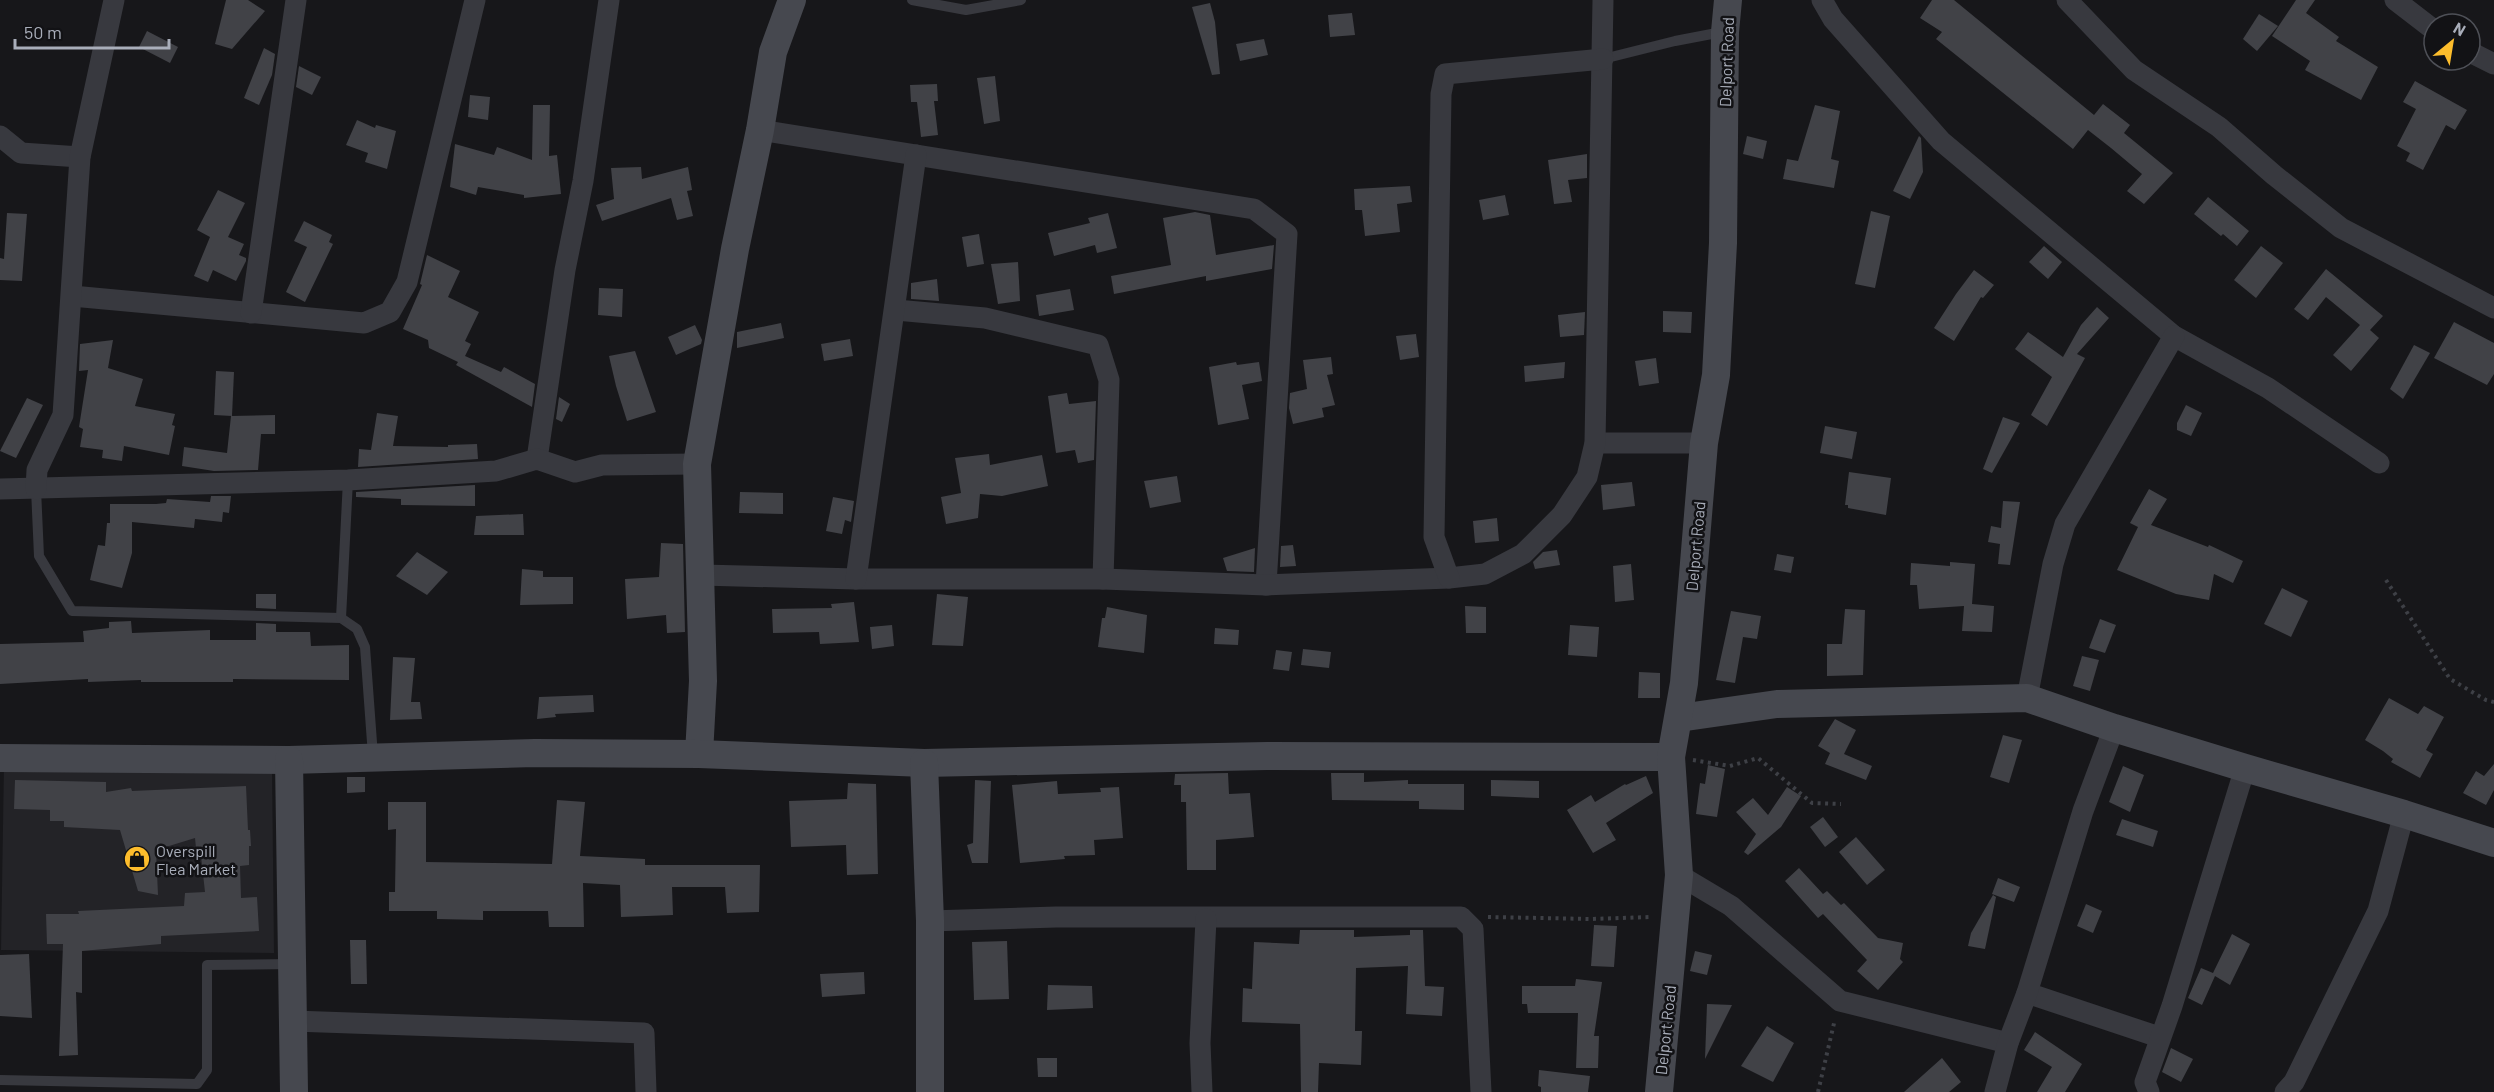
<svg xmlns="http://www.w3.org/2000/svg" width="2494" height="1092" viewBox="0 0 2494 1092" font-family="Barlow,sans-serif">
  <rect width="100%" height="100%" fill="#17171a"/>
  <path fill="#232327" d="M4 764 272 768 274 953 1 950Z"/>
  <g fill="#414247">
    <path d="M226 0H248L265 11 232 49 215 44Z"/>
    <path d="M1932 0H1954L2094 115 2103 104 2130 125 2124 133 2173 173 2144 204 2127 191 2142 174 2111 148 2088 130 2073 149 1936 39 1942 32 1920 18Z"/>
    <path d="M2296 0H2315L2306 13 2339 37 2336 41 2378 67 2361 100 2305 70 2310 61 2272 36Z"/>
    <path d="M1210 3 1215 22 1220 74 1212 75 1192 7Z"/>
    <path d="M1352 13 1355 35 1330 37 1328 15Z"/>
    <path d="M2259 14 2278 26 2257 51 2243 39Z"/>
    <path d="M147 31 178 47 170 63 139 47Z"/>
    <path d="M1264 39 1268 55 1240 61 1236 44Z"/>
    <path d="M264 48 275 54 272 75 259 105 244 98Z"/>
    <path d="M299 66 321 77 312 95 296 87Z"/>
    <path d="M995 76 1000 121 984 124 977 78Z"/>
    <path d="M2415 81 2467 110 2455 130 2446 125 2423 170 2406 161 2410 153 2397 146 2416 109 2403 102Z"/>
    <path d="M937 84 938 101H934L938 135 921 137 917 102H911L910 85Z"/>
    <path d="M470 95 490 97 488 120 468 117Z"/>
    <path d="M533 105H550L549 156 557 155 561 194 524 198V195L478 187 476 195 450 187 455 144 494 155 497 147 532 160Z"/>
    <path d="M1815 105 1840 111 1831 159 1839 161 1834 188 1783 179 1787 159 1798 161Z"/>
    <path d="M357 120 375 128 376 125 396 131 387 169 365 162 368 153 346 145Z"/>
    <path d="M1747 136 1767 141 1763 159 1743 154Z"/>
    <path d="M1919 136 1921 138 1923 172 1910 199 1893 191Z"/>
    <path d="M1587 154V178L1568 180 1572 202 1554 204 1548 160Z"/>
    <path d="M641 167 642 179 688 167 692 190 687 191 693 216 677 220 671 198 602 221 596 205 614 199 611 168Z"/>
    <path d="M1410 186 1412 202 1397 204 1400 232 1365 236 1362 210H1355L1354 189Z"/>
    <path d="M218 190 245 203 228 237 244 244 239 255 246 258V261L236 281 213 270 208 282 194 276 210 237 197 230Z"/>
    <path d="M1505 195 1509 215 1483 220 1479 200Z"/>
    <path d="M2208 197 2249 231 2237 246 2223 234 2221 236 2194 214Z"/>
    <path d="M1871 211 1890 216 1875 288 1855 284Z"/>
    <path d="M1195 212 1210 215 1216 255 1274 245 1272 269 1206 281V276L1114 294 1111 276 1171 265 1163 218Z"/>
    <path d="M7 213 27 214 22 281 0 280V258L4 259Z"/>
    <path d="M1108 213 1117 248 1097 253 1095 245 1054 256 1048 233 1090 223 1088 218Z"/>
    <path d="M304 221 332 235 329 242 333 244 305 302 286 292 307 247 294 241Z"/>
    <path d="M979 234 984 264 967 267 962 237Z"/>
    <path d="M2044 246 2062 262 2048 279 2029 262Z"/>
    <path d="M2261 246 2283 263 2256 298 2234 280Z"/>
    <path d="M427 255 460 271 448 297 479 312 465 341 471 344 465 356 501 372 504 367 535 384 532 407 456 365 458 362 429 348 428 340 403 329 422 285 420 284Z"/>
    <path d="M1018 262 1020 301 998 304 991 264Z"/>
    <path d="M2326 269 2383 316 2370 330 2379 338 2351 371 2333 355 2360 325 2326 297 2308 320 2294 309Z"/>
    <path d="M1974 270 1994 285 1983 298 1981 297 1954 341 1934 328 1956 294Z"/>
    <path d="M937 279 939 301 911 299V283Z"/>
    <path d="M599 288 623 289 622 317 598 315Z"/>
    <path d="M1070 289 1074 310 1039 316 1036 295Z"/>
    <path d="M2097 307 2109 318 2077 354 2085 358 2047 426 2031 415 2052 377 2015 349 2028 332 2063 357 2081 325Z"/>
    <path d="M1663 311 1692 312 1691 333 1663 332Z"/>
    <path d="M1585 312 1584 335 1560 337 1558 315Z"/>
    <path d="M2454 322 2494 343V374L2487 385 2434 358Z"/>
    <path d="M781 323 784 338 737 348V332Z"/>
    <path d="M695 325 702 340 701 344 676 355 668 337Z"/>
    <path d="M1416 334 1419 357 1400 360 1396 336Z"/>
    <path d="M850 339 853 356 824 361 821 344Z"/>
    <path d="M113 340 108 368 143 379 135 406 175 414 172 425 175 426 169 455 124 446 122 461 102 458 103 450 80 447 83 429 79 427 88 370 79 371 80 344Z"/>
    <path d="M2414 345 2430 353 2403 399 2390 389Z"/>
    <path d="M635 351 656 412 627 421 616 386 609 356Z"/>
    <path d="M1331 357 1333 374 1327 375 1335 405 1322 408 1324 417 1293 424 1289 408 1290 393 1307 389 1303 360Z"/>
    <path d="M1656 358 1659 383 1639 386 1635 361Z"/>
    <path d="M1236 362 1237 365 1259 362 1262 381 1242 385 1249 419 1218 425 1209 367Z"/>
    <path d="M1565 362 1564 378 1525 382 1524 366Z"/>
    <path d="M216 371 234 372 232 416 214 415Z"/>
    <path d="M1067 393 1069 404 1096 401 1094 460 1078 463 1075 450 1056 453 1048 396Z"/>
    <path d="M559 397 570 404 562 422 556 419Z"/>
    <path d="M27 398 43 405 16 458 0 451Z"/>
    <path d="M2186 405 2202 413 2191 436 2177 430V423Z"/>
    <path d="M377 413 398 416 393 446 448 447V445L477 444 478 459 358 467 359 449 371 450Z"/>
    <path d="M275 415V434H261L258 470 214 471 182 466 184 447 227 453 231 416Z"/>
    <path d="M2003 417 2020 423 1992 473 1983 469Z"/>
    <path d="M1825 426 1857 432 1852 459 1820 453Z"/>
    <path d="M989 454 990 465 1042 455 1048 486 1002 496 980 494 978 518 946 524 941 497 961 493 955 458Z"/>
    <path d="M1849 472 1891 478 1886 515 1848 508V505H1845Z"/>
    <path d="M1177 476 1181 502 1150 508 1144 481Z"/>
    <path d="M1632 482 1635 506 1603 510 1601 485Z"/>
    <path d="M475 485V506L401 505V499L356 497V492Z"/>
    <path d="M2149 489 2167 499 2151 525 2208 547 2209 545 2243 561 2233 583 2214 574 2209 600 2176 594 2117 570 2138 527 2130 523Z"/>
    <path d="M740 492 783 493V514L739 513Z"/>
    <path d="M211 496H231L229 513 223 512 222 522 195 519 194 528 132 522V553L122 588 90 580 98 545 105 546 107 523H110V504H156L166 503 167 499 210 502Z"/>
    <path d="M833 497 854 501 851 522 845 520 842 534 826 531Z"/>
    <path d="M2003 501 2020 502 2010 565 1998 564 2000 544 1988 542 1991 526 2001 528Z"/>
    <path d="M523 514 524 535H474L476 516Z"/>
    <path d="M1497 518 1499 541 1475 543 1473 521Z"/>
    <path d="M661 543 683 544 685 632 667 633 666 615 627 619 625 579 659 577Z"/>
    <path d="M1293 545 1296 566 1280 567 1281 546Z"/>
    <path d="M1255 548 1254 572 1227 571 1223 558Z"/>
    <path d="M1557 550 1560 565 1535 569 1533 562 1543 552Z"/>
    <path d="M417 552 448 572 427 595 396 576Z"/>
    <path d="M1777 554 1794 557 1791 573 1774 570Z"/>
    <path d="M1950 562 1975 564 1972 604 1994 606 1992 632 1962 631 1964 606 1919 609 1917 585H1910L1911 563 1950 566Z"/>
    <path d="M1631 564 1634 600 1615 602 1613 566Z"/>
    <path d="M522 569 543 571V577H573V604L520 605Z"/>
    <path d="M2282 588 2308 601 2291 637 2264 624Z"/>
    <path d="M256 594H276V609L256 608Z"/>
    <path d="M937 594 968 597 963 646 932 645Z"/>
    <path d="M854 602 859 642 820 644 819 632 773 633 772 609 832 608 831 604Z"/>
    <path d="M1465 606 1486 607V633H1466Z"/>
    <path d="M1107 607 1147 615 1144 653 1098 647 1102 618H1105Z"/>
    <path d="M1845 609 1865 610 1863 675 1827 676V644H1842Z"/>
    <path d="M1731 611 1761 616 1757 639 1743 637 1735 683 1716 680Z"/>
    <path d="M2100 619 2116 625 2105 653 2089 648Z"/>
    <path d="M131 621 132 633 210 630V640H256V623L276 624V632H310L311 646 349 645V680L233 679V682H141V680L88 682V679L0 684V644L84 642 83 631 109 628V622Z"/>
    <path d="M892 625 894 646 872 649 870 627Z"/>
    <path d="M1570 625 1599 627 1597 657 1568 655Z"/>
    <path d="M1215 628 1239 630 1238 645 1214 644Z"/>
    <path d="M1303 649 1331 652 1329 668 1301 665Z"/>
    <path d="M1276 650 1292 652 1289 671 1273 669Z"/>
    <path d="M2082 656 2099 660 2090 691 2073 686Z"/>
    <path d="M393 657 415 658 411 702H420L422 719 390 720Z"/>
    <path d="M1639 672 1660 673V698H1638Z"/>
    <path d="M593 695 594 712 555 714 556 717 537 719 539 697Z"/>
    <path d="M2389 698 2418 714 2424 706 2444 717 2426 750 2433 754 2420 778 2391 762 2393 759 2383 751 2365 740Z"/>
    <path d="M1835 719 1856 730 1844 754 1872 766 1866 780 1825 764 1830 753 1818 746Z"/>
    <path d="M2003 735 2022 740 2009 783 1990 777Z"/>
    <path d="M2494 764V790L2486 805 2463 793 2476 771 2484 776Z"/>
    <path d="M1708 765 1725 769 1717 817 1696 814 1700 783 1705 784Z"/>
    <path d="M2123 766 2144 775 2130 812 2109 802Z"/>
    <path d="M1228 773 1229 794 1250 793 1254 837 1216 840V870H1187L1186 802H1181V785H1174L1175 774Z"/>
    <path d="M1331 773H1364V782L1408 780V784H1464V810L1419 809V801L1332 800Z"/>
    <path d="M1646 776 1653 793 1606 823 1616 840 1593 853 1567 810 1591 795 1595 802 1625 784 1626 785Z"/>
    <path d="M347 777H365V792L347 793Z"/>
    <path d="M15 780 106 782V792L131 788 132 791 246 786 248 830H250L251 846H249V865L240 866 241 898 257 897 259 931 161 936V944L82 951V993L76 992 78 1055 59 1056 63 944H47L46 914H79L78 911 184 906 185 893 205 892 200 847 196 848 195 838 156 850 158 895 138 891 120 830 64 827V821H50V810L14 809Z"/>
    <path d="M975 780 991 781 988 863H972L967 845 973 843Z"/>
    <path d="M1491 780 1539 781V798L1491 796Z"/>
    <path d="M1057 781 1058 794 1101 792 1100 788 1119 787 1123 838 1094 840 1095 855 1064 856 1065 859 1020 863 1012 785Z"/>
    <path d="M848 783 876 784 878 874 847 875 846 845 791 847 789 801 847 799Z"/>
    <path d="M1787 787 1801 796 1781 827 1748 855 1744 852 1756 834 1736 812 1753 798 1768 815Z"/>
    <path d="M557 800 585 802 580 856 645 859V865H760L759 912 727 913 725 887H672L673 915 621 917 620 885 583 883 584 927H549L548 911H483V920L437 919V911H389V892H395L396 829 388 830V802H426V862L552 864Z"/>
    <path d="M1823 817 1838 837 1825 847 1810 827Z"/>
    <path d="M2122 819 2158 831 2153 847 2116 835Z"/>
    <path d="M1856 837 1885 870 1867 885 1839 852Z"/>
    <path d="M1799 868 1823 894 1827 891 1841 905 1844 903 1878 938 1903 943 1900 959 1903 962 1878 990 1857 971 1867 960 1823 914 1818 918 1785 881Z"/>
    <path d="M1998 878 2020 887 2014 902 1992 894Z"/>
    <path d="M1993 895 1996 897 1985 949 1968 946 1971 933Z"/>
    <path d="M2086 904 2102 911 2093 933 2077 926Z"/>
    <path d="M1594 925 1617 926 1614 967 1591 966Z"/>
    <path d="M1300 930H1354V937L1410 935V930H1423L1425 986 1444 987 1442 1016 1406 1014 1408 966 1356 968 1355 1031H1362L1361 1065 1319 1063 1318 1092H1301L1300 1024 1242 1022 1243 988 1252 989 1254 942 1299 944Z"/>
    <path d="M2232 934 2250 944 2230 985 2215 976 2202 1005 2188 998 2201 968 2213 973Z"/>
    <path d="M350 940H366L367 984H351Z"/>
    <path d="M1007 941 1009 999 974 1000 972 942Z"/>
    <path d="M1695 951 1712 955 1707 975 1690 971Z"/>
    <path d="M29 954 32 1018 0 1016V955Z"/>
    <path d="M864 972 865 994 822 997 820 974Z"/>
    <path d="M1576 979 1602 982 1594 1036H1599L1598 1068H1576L1578 1013H1528L1527 1004H1522V986H1575Z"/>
    <path d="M1048 985 1092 986 1093 1008 1047 1010Z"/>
    <path d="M1707 1004 1732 1005 1705 1059Z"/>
    <path d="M1767 1026 1794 1043 1773 1082 1741 1066Z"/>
    <path d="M2035 1032 2082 1064 2065 1092H2037L2052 1067 2024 1050Z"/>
    <path d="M2171 1048 2193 1059 2181 1082 2162 1072Z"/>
    <path d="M1037 1058H1057V1077H1038Z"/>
    <path d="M1942 1058 1961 1082 1949 1092H1904Z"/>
    <path d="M1539 1070 1590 1076 1588 1092H1541V1087L1538 1086Z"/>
  </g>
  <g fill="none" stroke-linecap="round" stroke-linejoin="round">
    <g stroke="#3e4046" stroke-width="4" stroke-dasharray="3 4.5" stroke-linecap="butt">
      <path d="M2386 580 2450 679 2486 700 2494 702"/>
      <path d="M1693 760 1730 766 1758 758 1812 803 1841 804"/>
      <path d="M1488 917 1591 919 1652 917"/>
      <path d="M1818 1092 1835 1019"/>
    </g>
    <g stroke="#38393f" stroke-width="10">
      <path d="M912 0 966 10 1021 0"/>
      <path d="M1603 59 1675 41 1722 32"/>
      <path d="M36 489 39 556 72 611 341 618 357 629 365 647 373 756"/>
      <path d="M341 618 348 480"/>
      <path d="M0 1080 197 1084 207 1070V965L292 964"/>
    </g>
    <g stroke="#38393f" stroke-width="21">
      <path d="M1822 0 1833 19 1941 141 2174 336 2268 388 2379 463"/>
      <path d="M2067 0 2134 70 2219 127 2274 175 2341 228 2494 308"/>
      <path d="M2395 0 2434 30"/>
      <path d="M2470 52 2494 64"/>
      <path d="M760 130 1254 209 1287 234 1266 585"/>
      <path d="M0 136 21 153 80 157"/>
      <path d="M72 296 364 323 390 312 407 282 475 0"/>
      <path d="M896 310 985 318 1098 345 1109 380 1103 579"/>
      <path d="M251 313 296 0"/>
      <path d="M1595 443H1704"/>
      <path d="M537 459 565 270 583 181 609 0"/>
      <path d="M0 489 348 480 496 471 537 459 575 472 602 465 697 464"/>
      <path d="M36 489 37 470 63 415 80 157 114 0"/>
      <path d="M701 575 856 579H1103L1266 585 1449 578 1485 574 1523 554 1562 515 1587 477 1595 443 1603 0"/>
      <path d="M1449 578 1434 537 1441 94 1445 74 1603 59"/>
      <path d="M856 579 916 155"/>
      <path d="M2027 698 2053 564 2065 524 2174 336"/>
      <path d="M1679 875 1731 906 1840 1001 2008 1043"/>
      <path d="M930 921 1056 917H1461L1473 929 1481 1092"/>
      <path d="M2027 993 2159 1037"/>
      <path d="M293 1021 644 1033 646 1092"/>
      <path d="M1202 1092 1200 1043 1206 919"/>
      <path d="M1995 1092 2008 1043 2027 993 2083 811 2114 728"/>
      <path d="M2149 1092 2145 1082 2172 1006 2245 768"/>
      <path d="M2285 1092 2294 1082 2378 911 2404 814"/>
    </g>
    <g stroke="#46484f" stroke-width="28">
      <path d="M1679 718 1777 704 2027 698 2114 728 2245 768 2404 814 2494 843"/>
      <path d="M699 754 703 681 697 464 735 249 760 130 773 52 792 0"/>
      <path d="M0 758 289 760 535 753 699 754 924 763 1267 756 1671 757"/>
      <path d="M289 760 294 1092"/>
      <path d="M924 763 930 921V1092"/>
      <path d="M1659 1092 1679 875 1671 757 1684 683 1704 443 1716 375 1723 243 1725 32 1728 0"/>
    </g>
  </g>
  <defs>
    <g id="shop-disc" transform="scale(1.35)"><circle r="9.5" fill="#fdbd2c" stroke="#121215"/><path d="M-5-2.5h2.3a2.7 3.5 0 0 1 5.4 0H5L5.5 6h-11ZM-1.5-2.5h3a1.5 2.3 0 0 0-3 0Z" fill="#111"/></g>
  </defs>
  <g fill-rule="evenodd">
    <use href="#shop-disc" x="137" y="859"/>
  </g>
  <g text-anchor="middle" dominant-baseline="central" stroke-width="5" stroke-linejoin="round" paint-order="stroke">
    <g font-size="16" fill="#a9aeba" stroke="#121215">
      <text transform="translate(1726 62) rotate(-88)">Delport Road</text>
      <text transform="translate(1695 546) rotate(-85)">Delport Road</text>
      <text transform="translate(1665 1030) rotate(-84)">Delport Road</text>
    </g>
    <g font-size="16" fill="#a9aeba" stroke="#121215" text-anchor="start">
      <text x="156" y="850">Overspill<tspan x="156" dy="18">Flea Market</tspan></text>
    </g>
  </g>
  <g transform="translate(2452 42) rotate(30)"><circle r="28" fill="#121215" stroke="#4e5057" stroke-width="1.5"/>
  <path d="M0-4.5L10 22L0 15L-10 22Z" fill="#fdbd2c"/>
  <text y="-9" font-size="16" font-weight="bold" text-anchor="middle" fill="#a9aeba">N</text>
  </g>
  <path d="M15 39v9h154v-9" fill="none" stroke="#a9aeba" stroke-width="3"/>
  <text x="24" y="39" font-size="18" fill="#a9aeba" stroke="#121215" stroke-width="4.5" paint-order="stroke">50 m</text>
</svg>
